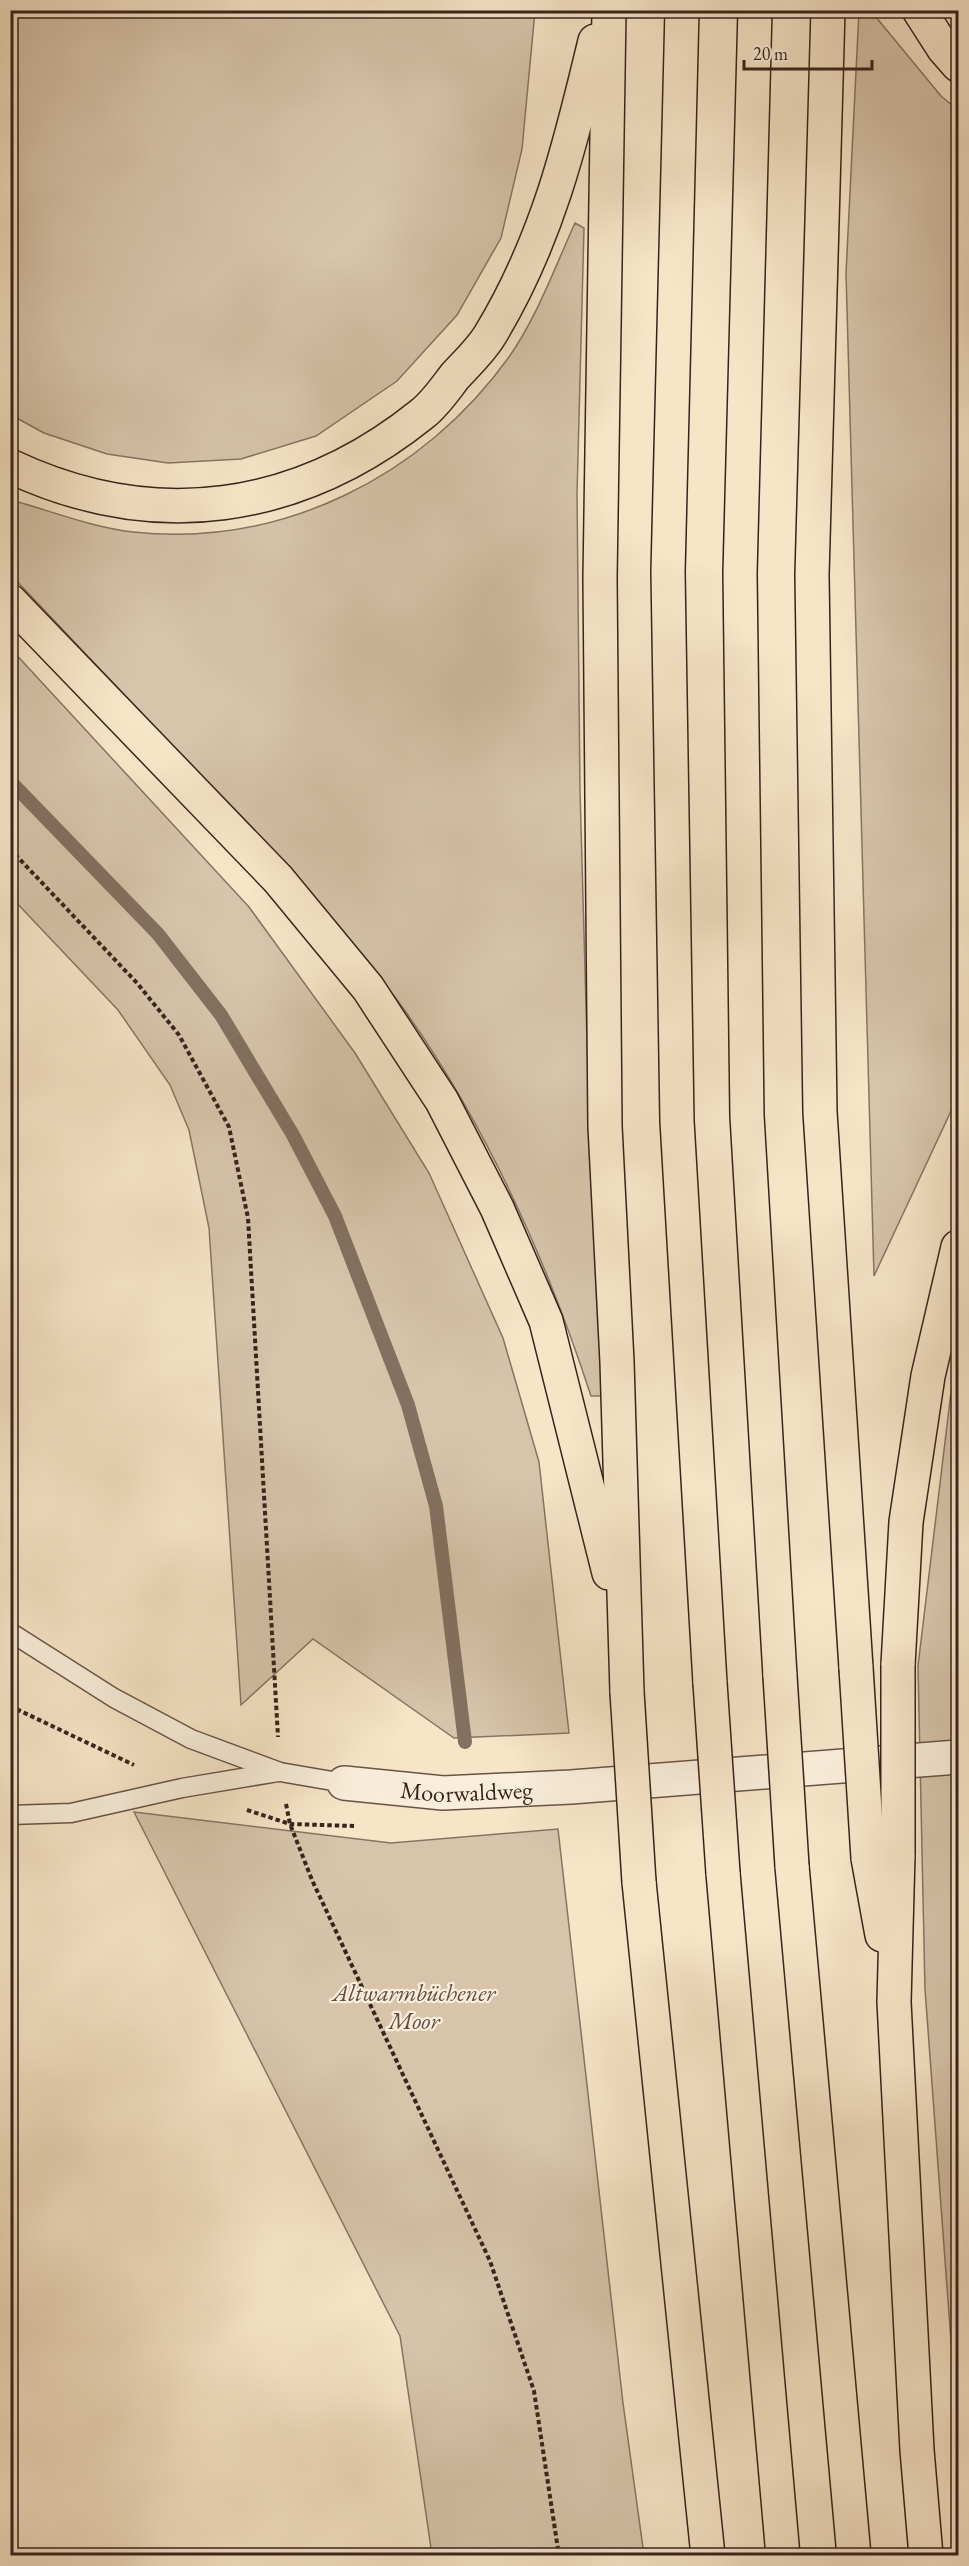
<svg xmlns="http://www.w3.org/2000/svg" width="969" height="2566" viewBox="0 0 969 2566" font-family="'EB Garamond',serif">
  <rect width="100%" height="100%" fill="#f7e5c8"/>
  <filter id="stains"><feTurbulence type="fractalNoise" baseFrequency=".00333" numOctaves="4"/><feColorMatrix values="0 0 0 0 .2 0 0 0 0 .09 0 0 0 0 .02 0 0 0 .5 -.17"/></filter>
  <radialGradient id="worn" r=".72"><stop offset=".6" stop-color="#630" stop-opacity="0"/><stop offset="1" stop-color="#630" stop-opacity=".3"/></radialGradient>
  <g fill="#d7c4ab" stroke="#887464" stroke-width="1.5">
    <path d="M10 11H535L522 149 501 238 457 315 397 381 316 436 241 459 168 463 107 454 44 433 11 415Z"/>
    <path d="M859 11H871L941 96 958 110V1096L874 1276 846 273Z"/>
    <path d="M575 223 584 228 577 494 580 791 588 1076 602 1396H591C547 1261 489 1131 408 1015 347 930 276 854 204 779 140 711 75 643 11 575V500C52 511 90 527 133 532 281 548 423 477 509 357 537 317 555 267 575 223Z"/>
    <path d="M11 649 249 907 355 1053 429 1173 503 1338 539 1462 569 1733 454 1738 313 1639 241 1705 209 1228 189 1130 170 1085 118 1010 11 897Z"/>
    <path d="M958 1357V2436L925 1989 918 1666 952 1384Z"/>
    <path d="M134 1812 391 1843 558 1829 623 2403 644 2555H432L400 2336Z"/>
  </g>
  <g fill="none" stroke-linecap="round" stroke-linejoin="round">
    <path stroke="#847060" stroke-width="14" d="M10 781 158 934 221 1015 293 1135 335 1216 408 1405 436 1506 465 1742"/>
    <g stroke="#685447" stroke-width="21">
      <g id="service">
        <path d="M10 1632 114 1698 191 1739 280 1772 344 1783"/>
        <path d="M10 1815 71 1813 182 1788 278 1772"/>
      </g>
    </g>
    <g stroke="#685447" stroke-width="36">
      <g id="minor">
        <path id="s1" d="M344 1783 443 1793 571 1787 958 1757"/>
      </g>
    </g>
    <g stroke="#38231c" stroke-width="36">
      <g id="motorway">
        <path d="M609 10 600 578 605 1126 617 1362 627 1692"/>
        <path d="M682 10 668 572 677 1121 710 1683"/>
        <path d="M755 10 740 573 747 1116 780 1676"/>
        <path d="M828 10 812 575 820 1112 856 1668"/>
        <path d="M919 10 944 49 958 65"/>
        <path d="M10 466C154 534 299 513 422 414 435 404 445 389 455 376 467 363 481 350 490 335 547 241 570 146 595 41"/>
        <path d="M10 601 278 879 368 988 442 1101 497 1208 546 1321 609 1573"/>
        <path d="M898 1665 906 1522 928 1376 958 1247"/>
        <path d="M898 1855 894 2002 917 2450 926 2556"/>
        <path d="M868 1858 882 1935"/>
        <path d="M792 1866 854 2556"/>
        <path d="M723 1873 783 2556"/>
        <path d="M639 1882 708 2556"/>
      </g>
    </g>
    <g stroke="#38231c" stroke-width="4" stroke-dasharray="4.5 3" stroke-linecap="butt">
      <path d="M10 849 137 983 179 1035 229 1127 248 1218 278 1737"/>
      <path d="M10 1706 134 1765"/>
      <path d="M286 1804 290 1824 312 1880 490 2261 534 2391 559 2556"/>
      <path d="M247 1810 290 1824 354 1826"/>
    </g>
    <use href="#service" stroke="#faeedb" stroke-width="18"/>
    <use href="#minor" stroke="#faeedb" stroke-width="33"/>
    <use href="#motorway" stroke="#f7e5c8" stroke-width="33"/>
    <g stroke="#38231c" stroke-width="36" stroke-linecap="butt">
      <g id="motorway-bridge">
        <path d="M898 1665V1855"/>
        <path d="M856 1668 868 1858"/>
        <path d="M780 1676 792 1866"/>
        <path d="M710 1683 723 1873"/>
        <path d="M627 1692 639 1882"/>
      </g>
    </g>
    <use href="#motorway-bridge" stroke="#f7e5c8" stroke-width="33"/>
  </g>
  <g text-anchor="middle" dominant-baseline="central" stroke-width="4.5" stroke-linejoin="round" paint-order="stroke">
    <g font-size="24" fill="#38231c" stroke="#faeedb">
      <text stroke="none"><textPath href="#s1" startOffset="123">Moorwaldweg</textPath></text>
    </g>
    <g font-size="24" font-style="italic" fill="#604b40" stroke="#faeedb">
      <text x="414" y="1992">Altwarmbüchener<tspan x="414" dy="28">Moor</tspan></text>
    </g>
  </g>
  <rect width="969" height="2566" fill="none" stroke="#f7e5c8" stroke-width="36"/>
  <rect x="12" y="12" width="945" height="2542" fill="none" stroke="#38231c" stroke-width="3"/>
  <rect x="18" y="18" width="933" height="2530" fill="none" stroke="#38231c" stroke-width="1.5"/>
  <path d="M744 60v9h128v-9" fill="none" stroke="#38231c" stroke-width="3"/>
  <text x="753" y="60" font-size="18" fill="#38231c" stroke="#faeedb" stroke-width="4.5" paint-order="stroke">20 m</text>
  <rect width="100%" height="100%" filter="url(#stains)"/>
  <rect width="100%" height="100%" fill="url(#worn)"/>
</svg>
